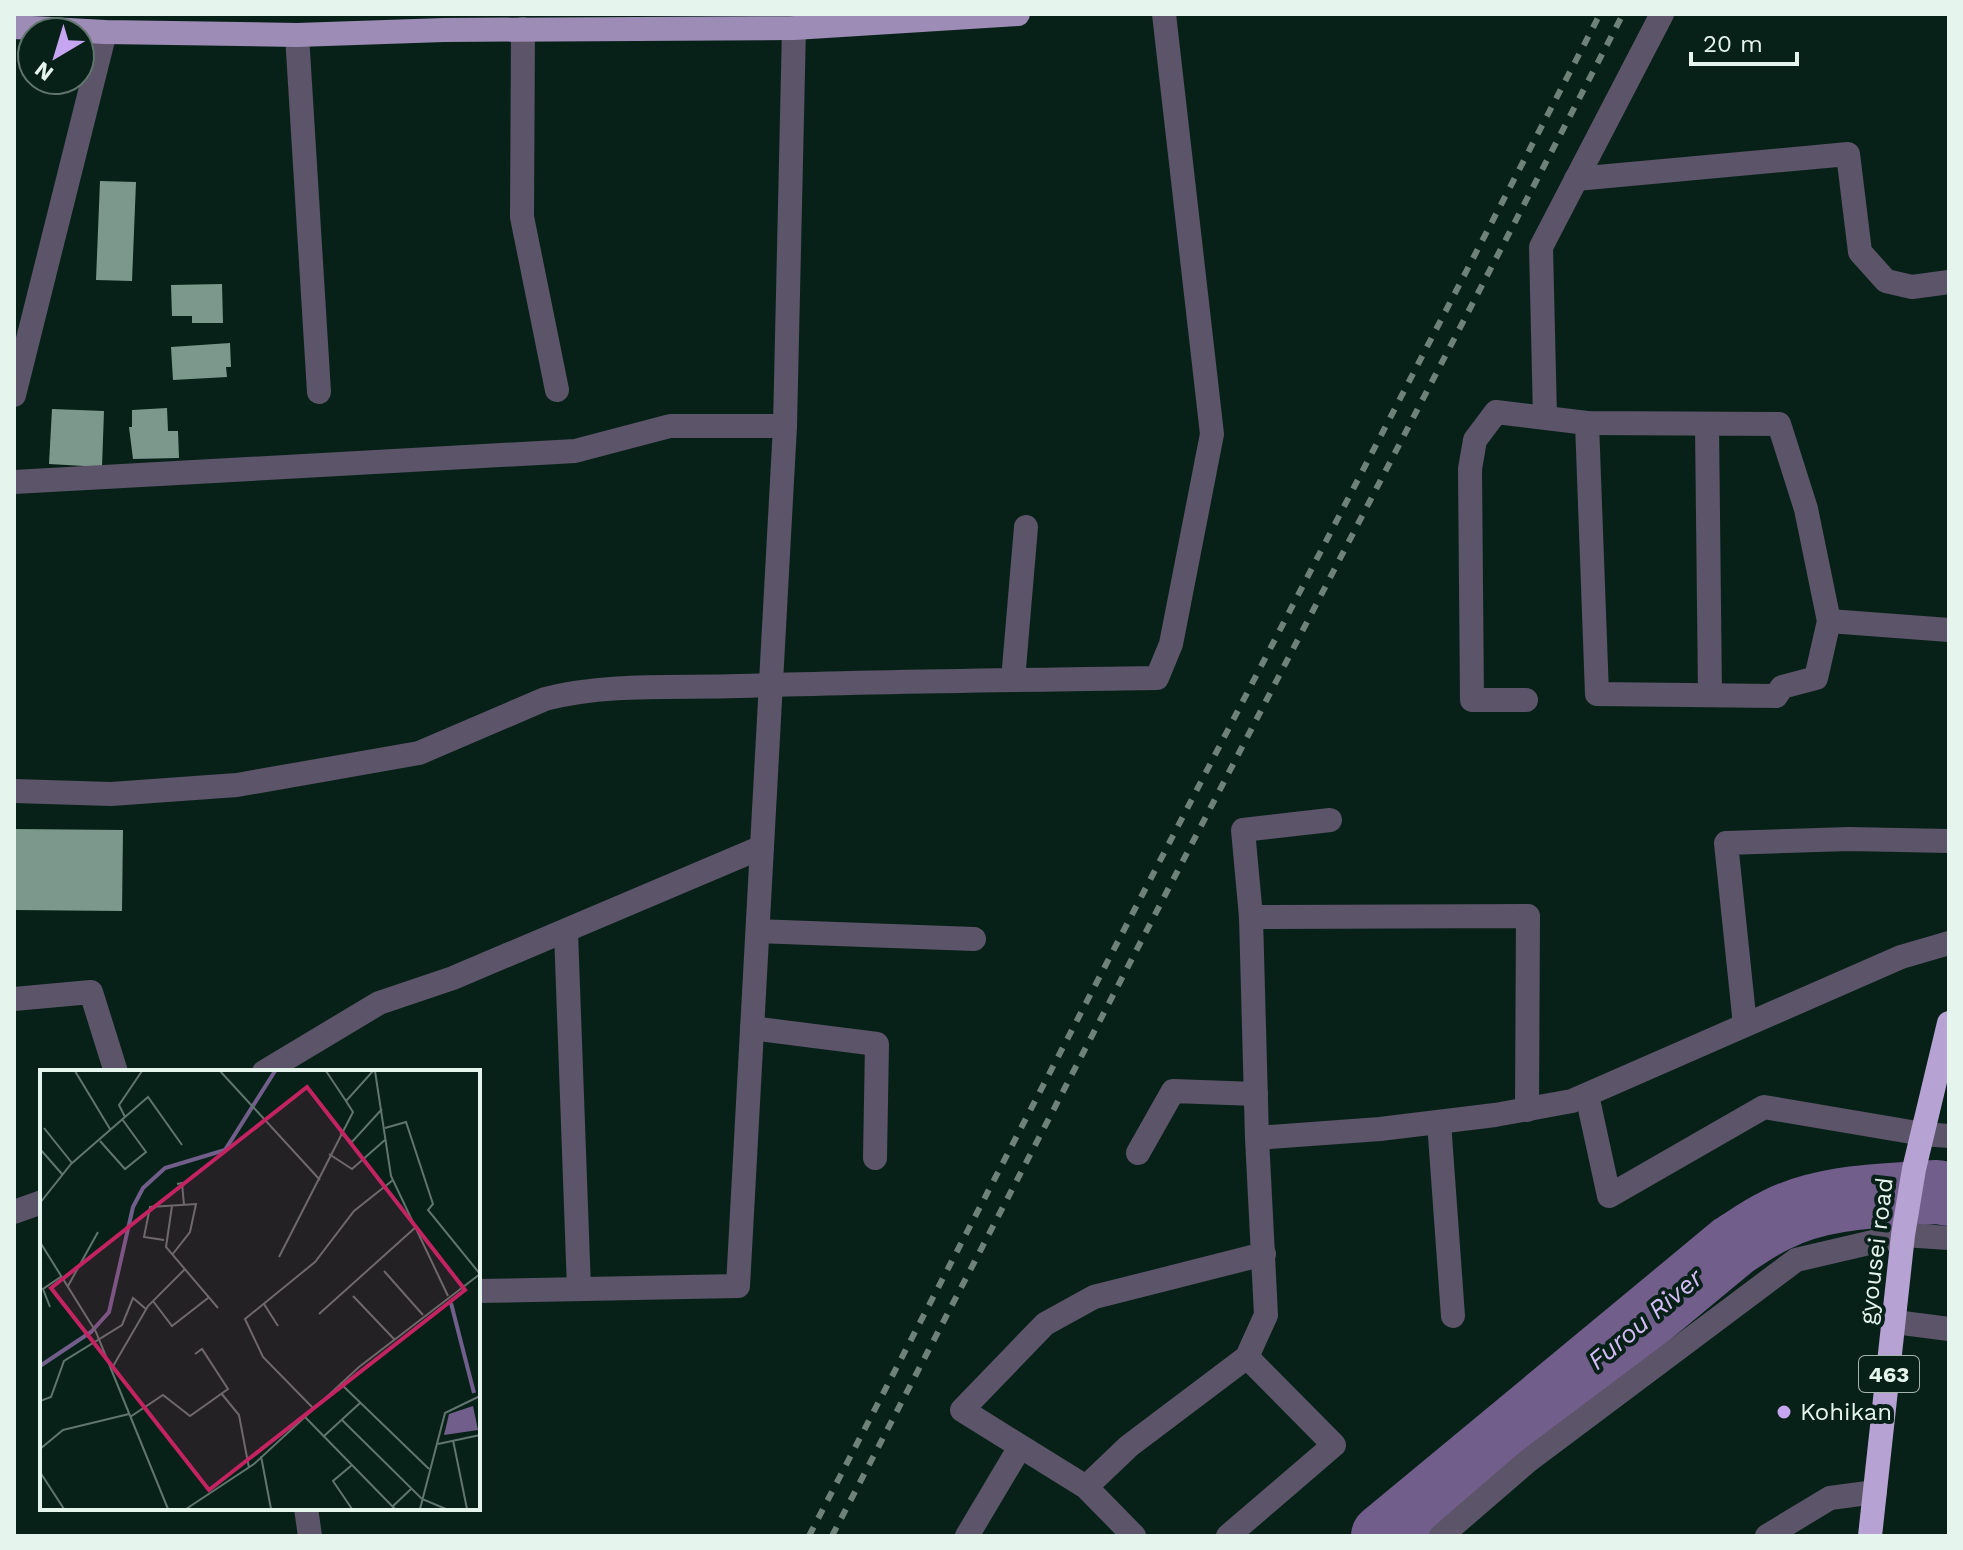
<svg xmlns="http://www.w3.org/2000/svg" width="1963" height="1550" viewBox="0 0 1963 1550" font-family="'Work Sans',sans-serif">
  <rect width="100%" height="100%" fill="#082118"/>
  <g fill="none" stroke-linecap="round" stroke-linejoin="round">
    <path stroke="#715e8b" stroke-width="64" d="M1383 1536 1733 1246C1747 1237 1761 1227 1776 1220 1824 1195 1884 1196 1937 1192L1949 1194"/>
  </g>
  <g fill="#7c988c">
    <path d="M100 181 136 182 132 281 96 280Z"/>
    <path d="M222 284 223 323H192V316H172L171 285Z"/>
    <path d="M230 343 231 367H226L227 377 173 380 171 347Z"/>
    <path d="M167 408 168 431H178L179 458 133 459 129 427H132V410Z"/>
    <path d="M52 409 104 411 102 467 49 464Z"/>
    <path d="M14 829 123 830 122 911 14 910Z"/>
  </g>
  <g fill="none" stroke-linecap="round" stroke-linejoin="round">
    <g stroke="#5c5468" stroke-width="24">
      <path d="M523 29 522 217 557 390"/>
      <path d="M297 35 319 392"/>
      <path d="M1576 179 1848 154 1860 252 1886 281 1912 287 1949 282"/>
      <path d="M14 395 105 32"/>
      <path d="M1545 417 1541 247 1662 14"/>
      <path d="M1587 423 1597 694 1776 696 1782 687 1816 678 1829 621"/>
      <path d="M1707 424 1710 695"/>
      <path d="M14 482 575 451 670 426H785"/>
      <path d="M1013 680 1026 527"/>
      <path d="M1526 700H1472L1470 469 1475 440 1496 412 1587 423 1779 424 1806 509 1829 621 1949 630"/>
      <path d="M14 791 111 794 237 785 419 753 545 699C607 683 675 688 739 686 878 681 1018 680 1157 678L1171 644 1212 434 1164 14"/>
      <path d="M1251 917 1528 916 1527 1110"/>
      <path d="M758 931 974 939"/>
      <path d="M566 932 579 1289"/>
      <path d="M14 999 91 992 116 1072"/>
      <path d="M1745 1025 1726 843 1849 839 1949 841"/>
      <path d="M752 1028 877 1044 875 1158"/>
      <path d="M264 1072 379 1003 453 978 762 847"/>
      <path d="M1587 1095 1609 1196 1764 1107 1923 1134 1949 1136"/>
      <path d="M1439 1122 1453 1316"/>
      <path d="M1257 1138 1380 1129 1495 1115 1572 1101 1901 957 1949 943"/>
      <path d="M1138 1153 1173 1091 1256 1094"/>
      <path d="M14 1212 42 1202"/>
      <path d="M478 1291 738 1286 785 426 794 28"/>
      <path d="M1895 1322 1949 1329"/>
      <path d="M1086 1487 1129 1446 1247 1357 1266 1315 1257 1138 1251 917 1243 830 1330 820"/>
      <path d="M306 1508 310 1536"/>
      <path d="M967 1536 1020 1447"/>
      <path d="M1134 1536 1086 1487 962 1410 1045 1324 1094 1297 1264 1254"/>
      <path d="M1228 1536 1334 1445 1247 1357"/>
      <path d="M1441 1536 1528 1461 1796 1260 1903 1235 1949 1238"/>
      <path d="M1767 1536 1830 1498 1875 1492"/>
    </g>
    <path stroke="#9d8cb5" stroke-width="24" d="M14 27 105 32 297 35 444 30 794 28 1018 14"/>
    <path stroke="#b7a3d3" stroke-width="24" d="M1870 1536 1903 1235 1914 1169 1949 1023"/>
    <g stroke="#6e827a" stroke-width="6" stroke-dasharray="10 10" stroke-linecap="butt">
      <path d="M809 1536 1600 14"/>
      <path d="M832 1536 1623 14"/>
    </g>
  </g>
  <circle fill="#c6a6f0" stroke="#082118" stroke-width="3" cx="1784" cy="1412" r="8"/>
  <g text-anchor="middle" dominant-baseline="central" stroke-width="8" stroke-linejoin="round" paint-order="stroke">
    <rect fill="#082118" stroke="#a3b5ad" stroke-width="2" x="1859" y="1356" width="60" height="36" rx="6"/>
    <g font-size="22" font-weight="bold" fill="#e5f4ed">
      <text x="1889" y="1374">463</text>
    </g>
    <g font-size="24" fill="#e5f4ed" stroke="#082118">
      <text transform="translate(1876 1251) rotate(-83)">gyousei road</text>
    </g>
    <g font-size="24" fill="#e5f4ed" stroke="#082118" text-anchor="start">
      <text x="1800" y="1412">Kohikan</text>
    </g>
    <g font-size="26" font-style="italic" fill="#d4bdf6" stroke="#082118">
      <text transform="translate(1645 1319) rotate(-40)">Furou River</text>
    </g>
  </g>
  <g transform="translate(40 1070)">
    <rect width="440" height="440" fill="#082118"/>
    <path d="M433 336 438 360 404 365 409 344Z" fill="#715e8b"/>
    <path fill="none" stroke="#715e8b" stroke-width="4" d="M411 233 434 323M0 296 51 262 69 242 93 137 103 118 125 98 185 80 235 1"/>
    <path fill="none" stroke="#60756d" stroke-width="2" d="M35 1 70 59M180 1 280 110M286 1 306 31M335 1 351 106 408 226M85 47 79 35 102 1M4 58 32 93M345 58 366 52 393 134 388 140 440 204M300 63 312 72 342 39M60 71 85 99 106 82 82 49M0 79 22 104M289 84 312 99 346 69M137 114 142 113 144 135M0 133 31 94 108 27 142 75M132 136 126 177 178 238M124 170 104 167 110 137 156 134 150 162 132 185M0 172 56 262 128 439M239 187 313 42 306 31 333 1M344 201 383 245M28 216 58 162M313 226 354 269M113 231 132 256 168 228M224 234 238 256M10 237 3 219 22 206M279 244 377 156M72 298 108 236 145 199M300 313 389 399M181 323 199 345 209 398M0 331 11 327 24 291 82 255 93 228 106 239M273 338 223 287 205 249 275 192 314 141 353 110M264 346 355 439M90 347 123 325 150 346 188 319 162 279 155 284M302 350 382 429 406 439M283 367 320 333M413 370 427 439M398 374 440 365M0 379 23 360 89 344M221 386 231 439M312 395 293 411 312 439M0 402 24 439M352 437 371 419M146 439 214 394 319 297 440 204M380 439 405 343 440 326"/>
    <path fill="#c42362" fill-opacity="0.15" stroke="#c42362" stroke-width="4" d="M267 17 425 220 169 420 11 218Z"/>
    <rect width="440" height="440" fill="none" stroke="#e5f4ed" stroke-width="4"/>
  </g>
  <rect width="1963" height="1550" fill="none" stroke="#e5f4ed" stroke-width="32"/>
  <g transform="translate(56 56) rotate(218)"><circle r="38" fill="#082118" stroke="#60756d" stroke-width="2"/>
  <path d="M0-6L14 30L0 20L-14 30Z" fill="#c6a6f0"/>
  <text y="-12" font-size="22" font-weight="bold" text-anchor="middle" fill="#e5f4ed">N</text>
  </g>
  <path d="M1691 52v12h106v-12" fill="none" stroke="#e5f4ed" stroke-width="4"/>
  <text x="1703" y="52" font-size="24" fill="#e5f4ed" stroke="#082118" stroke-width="6" paint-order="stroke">20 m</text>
</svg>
